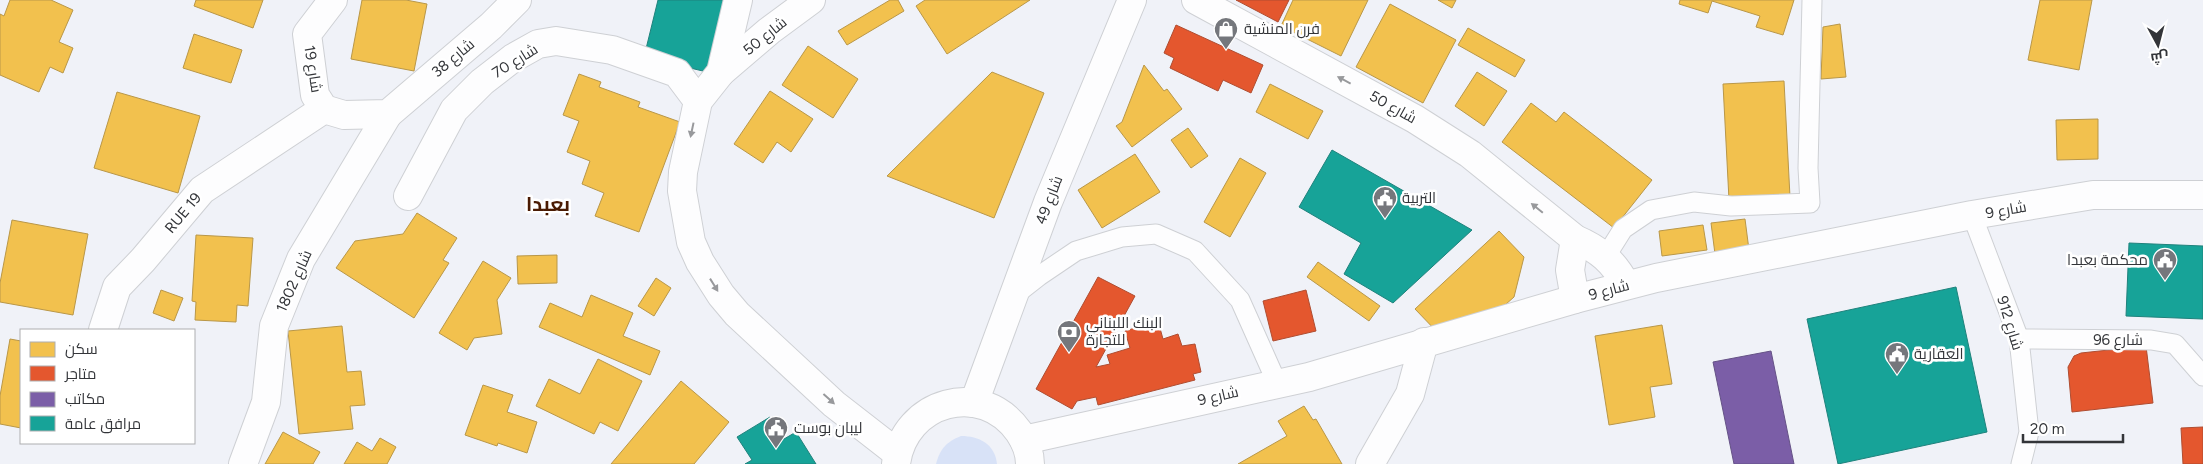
<svg xmlns="http://www.w3.org/2000/svg" width="2203" height="464" viewBox="0 0 2203 464" font-family="Figtree,Cairo,sans-serif">
  <rect width="100%" height="100%" fill="#f0f2f8"/>
  <path fill="#d8e2f7" d="M961 436C979 436 995 444 997 464H936C940 449 946 442 961 436Z"/>
  <g fill="#f2c14e" stroke="#b99748">
    <path d="M10 0H51L73 10 59 42 73 48 63 73 50 67 39 92 0 75V14L4 16Z"/>
    <path d="M196 0H263L253 28 194 6Z"/>
    <path d="M362 0H406L427 4 414 71 351 59Z"/>
    <path d="M890 0H898L904 11 847 45 838 31Z"/>
    <path d="M925 0H1030L947 54 916 6Z"/>
    <path d="M1293 0H1368L1341 56 1281 26Z"/>
    <path d="M1438 0H1456L1452 8Z"/>
    <path d="M1680 0H1794L1783 35 1756 27 1760 16 1712 1 1708 13 1679 4Z"/>
    <path d="M2040 0H2092L2079 70 2028 60Z"/>
    <path d="M1390 4 1456 40 1423 103 1356 67Z"/>
    <path d="M1840 24 1846 77 1821 79 1823 27Z"/>
    <path d="M1468 28 1525 60 1515 77 1458 45Z"/>
    <path d="M194 34 242 50 231 83 183 68Z"/>
    <path d="M808 46 858 79 833 118 782 85Z"/>
    <path d="M1144 65 1164 91 1167 89 1182 109 1132 147 1116 126 1122 122Z"/>
    <path d="M992 72 1044 93 994 218 887 176Z"/>
    <path d="M1477 72 1507 91 1484 126 1455 106Z"/>
    <path d="M579 74 601 82 599 87 640 102 638 107 680 122 639 232 595 216 604 193 582 184 590 161 567 152 579 121 563 115Z"/>
    <path d="M1784 81 1790 197 1729 200 1723 84Z"/>
    <path d="M1270 84 1323 111 1308 139 1256 112Z"/>
    <path d="M770 91 813 119 791 152 777 142 763 163 734 144Z"/>
    <path d="M117 92 200 116 178 193 94 168Z"/>
    <path d="M1531 103 1556 122 1564 112 1652 180 1614 228 1502 142Z"/>
    <path d="M2098 119V159L2057 160 2056 120Z"/>
    <path d="M1188 128 1208 156 1191 168 1171 140Z"/>
    <path d="M1135 154 1160 192 1102 228 1078 190Z"/>
    <path d="M1240 158 1266 173 1230 237 1204 222Z"/>
    <path d="M417 213 457 238 443 260 449 263 414 318 336 268 355 241 403 234Z"/>
    <path d="M1745 219 1749 250 1715 254 1711 223Z"/>
    <path d="M12 220 88 234 73 315 0 302V283Z"/>
    <path d="M1703 225 1707 250 1662 256 1659 231Z"/>
    <path d="M1499 231 1524 257 1514 297 1487 321 1440 335 1415 309Z"/>
    <path d="M196 235 253 238 248 306 237 305 236 322 195 320 196 302 192 301Z"/>
    <path d="M557 255V283L518 284 517 256Z"/>
    <path d="M483 261 511 278 497 300 502 334 474 338 467 350 439 333Z"/>
    <path d="M1318 262 1380 306 1369 321 1307 277Z"/>
    <path d="M656 278 671 288 654 316 638 306Z"/>
    <path d="M161 290 183 298 174 321 153 313Z"/>
    <path d="M591 295 633 313 623 336 660 351 650 375 539 327 550 303 582 317Z"/>
    <path d="M1662 325 1672 384 1650 387 1655 417 1609 425 1595 336Z"/>
    <path d="M342 326 347 372 361 371 365 405 350 406 353 429 299 434 288 331Z"/>
    <path d="M10 339 21 341V428L0 424V396Z"/>
    <path d="M598 359 642 381 618 431 600 422 594 434 536 406 549 379 580 394Z"/>
    <path d="M681 381 729 422 694 464H611Z"/>
    <path d="M483 385 513 395 507 412 537 422 527 453 498 443 497 446 465 435Z"/>
    <path d="M1304 406 1313 420 1316 419 1342 464H1238L1287 436 1278 421Z"/>
    <path d="M283 432 320 452 313 464H265Z"/>
    <path d="M380 438 396 447 387 464H344L357 442 372 451Z"/>
  </g>
  <g fill="#e4572e" stroke="#af4d31">
    <path d="M1236 0H1289L1278 22Z"/>
    <path d="M1176 25 1263 65 1251 93 1223 80 1218 91 1170 68 1174 58 1164 53Z"/>
    <path d="M1098 277 1135 296 1096 367 1110 364 1107 355 1130 348 1125 331 1158 321 1163 339 1178 334 1182 346 1195 344 1201 372 1193 374 1195 380 1098 405 1096 397 1077 401 1072 409 1036 389Z"/>
    <path d="M1306 290 1316 331 1273 341 1263 301Z"/>
    <path d="M2146 346 2153 403 2072 412 2068 367 2074 356 2081 353Z"/>
    <path d="M2203 427V464H2183L2181 428Z"/>
  </g>
  <path fill="#7b5ea7" stroke="#655286" d="M1771 351 1794 464H1734L1713 362Z"/>
  <g fill="#17a398" stroke="#1f827c">
    <path d="M658 0H724L707 72 644 57Z"/>
    <path d="M1332 150 1472 230 1393 303 1344 274 1361 243 1299 207Z"/>
    <path d="M2129 243 2203 246V319L2126 316Z"/>
    <path d="M1956 287 1987 432 1838 464 1807 319Z"/>
    <path d="M770 417 784 439 796 432 816 464H745L752 460 737 437Z"/>
  </g>
  <g fill="none" stroke-linecap="round" stroke-linejoin="round">
    <g stroke="#ced0d4" stroke-width="21">
      <g id="lane">
        <path d="M1972 215 2019 339 2029 432 2021 464"/>
        <path d="M1606 256 1623 229 1651 210 1694 202 1731 206 1810 203 1808 168 1812 0"/>
        <path d="M1016 294 1039 276 1076 251 1122 237 1156 234 1195 251 1240 300 1277 383"/>
        <path d="M2019 339 2151 340 2175 344 2203 376"/>
      </g>
    </g>
    <g stroke="#ced0d4" stroke-width="30">
      <g id="street">
        <path d="M1196 0 1415 119 1470 154 1575 239C1599 249 1614 262 1626 285"/>
        <path d="M408 196 454 110 482 82 513 58 538 44 556 41 612 50 677 73 698 101"/>
        <path d="M1575 299 1570 270 1575 239"/>
        <path d="M103 330 117 287 143 260 202 190 324 109"/>
        <path d="M243 464 266 402 274 326 301 259 388 114"/>
        <path d="M1370 464 1410 394 1424 342"/>
      </g>
    </g>
    <g stroke="#ced0d4" stroke-width="30">
      <g id="secondary">
        <path d="M333 0 307 34 315 95 324 109 344 115 388 114 491 26 517 0"/>
        <path d="M738 0 721 72 698 101 683 172 682 191 691 242 700 262 721 295 737 314 834 404 897 453"/>
        <path d="M721 72 769 31 811 0"/>
        <path d="M974 403 1048 202 1132 0"/>
        <path d="M1024 440 1309 377 1575 299 1656 278 1972 215 2093 195H2203"/>
        <path d="M896 464C904 401 982 379 1019 432 1025 441 1030 452 1030 464"/>
      </g>
    </g>
    <use href="#lane" stroke="#fdfdfe" stroke-width="19"/>
    <use href="#street" stroke="#fdfdfe" stroke-width="28"/>
    <use href="#secondary" stroke="#fdfdfe" stroke-width="28"/>
  </g>
  <defs><path id="oneway-solid" d="M-6-.8H1V-3.2L6.5 0L1 3.2V.8H-6Z" transform="scale(1.25)"/></defs>
  <g fill="#98999c">
    <use href="#oneway-solid" transform="translate(1344 80) rotate(-152)"/>
    <use href="#oneway-solid" transform="translate(692 130) rotate(102)"/>
    <use href="#oneway-solid" transform="translate(1537 208) rotate(-141)"/>
    <use href="#oneway-solid" transform="translate(714 285) rotate(58)"/>
    <use href="#oneway-solid" transform="translate(829 399) rotate(42)"/>
  </g>
  <defs>
    <g id="shop-pin" transform="scale(1.25)"><path d="M0 17L-7.5 6A9.5 9.5 0 1 1 7.5 6Z" fill="#75777c" stroke="#fff"/><path d="M-5-2.5h2.3a2.7 3.5 0 0 1 5.4 0H5L5.5 6h-11ZM-1.5-2.5h3a1.5 2.3 0 0 0-3 0Z" fill="#fff"/></g>
    <g id="civic-pin" transform="scale(1.25)"><path d="M0 17L-7.5 6A9.5 9.5 0 1 1 7.5 6Z" fill="#75777c" stroke="#fff"/><path d="M-.6-6.5H3V-4.5H.6V-3L4-1V1h2V6H-6V1h2V-1L-.6-3ZM-1.2 2.5V6h2.4V2.5Z" fill="#fff"/></g>
    <g id="bank-pin" transform="scale(1.25)"><path d="M0 17L-7.5 6A9.5 9.5 0 1 1 7.5 6Z" fill="#75777c" stroke="#fff"/><path d="M-6-4H6V4H-6ZM0-2.3a2.3 2.3 0 1 0 0 4.6a2.3 2.3 0 1 0 0-4.6Z" fill="#fff"/></g>
  </defs>
  <g fill-rule="evenodd">
    <use href="#shop-pin" x="1226" y="29"/>
    <use href="#civic-pin" x="1385" y="198"/>
    <use href="#civic-pin" x="2165" y="260"/>
    <use href="#bank-pin" x="1069" y="332"/>
    <use href="#civic-pin" x="1897" y="354"/>
    <use href="#civic-pin" x="776" y="428"/>
  </g>
  <g text-anchor="middle" dominant-baseline="central" stroke-width="5" stroke-linejoin="round" paint-order="stroke">
    <g font-size="15" fill="#333539" stroke="#fff" text-anchor="start">
      <text x="1244" y="29">فرن المنشية</text>
      <text x="1402" y="198">التربية</text>
      <text x="2148" y="260" text-anchor="end">محكمة بعبدا</text>
      <text x="1086" y="323">البنك اللبناني<tspan x="1086" dy="17">للتجارة</tspan></text>
      <text x="1914" y="354">العقارية</text>
      <text x="794" y="428">ليبان بوست</text>
    </g>
    <g font-size="15" fill="#333539" stroke="#fff">
      <text transform="translate(765 36) rotate(-39)">شارع 50</text>
      <text transform="translate(453 58) rotate(-40)">شارع 38</text>
      <text transform="translate(515 61) rotate(-32)">شارع 70</text>
      <text transform="translate(313 69) rotate(81)">شارع 19</text>
      <text transform="translate(1393 107) rotate(29)">شارع 50</text>
      <text transform="translate(1049 200) rotate(-69)">شارع 49</text>
      <text transform="translate(2006 210) rotate(-10)">شارع 9</text>
      <text transform="translate(183 213) rotate(-50)">RUE 19</text>
      <text transform="translate(294 281) rotate(-66)">شارع 1802</text>
      <text transform="translate(1609 290) rotate(-15)">شارع 9</text>
      <text transform="translate(2010 323) rotate(73)">شارع 912</text>
      <text x="2118" y="340">شارع 96</text>
      <text transform="translate(1218 396) rotate(-13)">شارع 9</text>
    </g>
    <g font-size="20" font-weight="bold" fill="#4a1b03" stroke="#fff">
      <text x="548" y="204">بعبدا</text>
    </g>
  </g>
  <rect x="20" y="329" width="175" height="115" fill="#ffffff" stroke="#adaeb0"/>
  <rect x="30" y="342" width="25" height="15" fill="#f2c14e" stroke="#adaeb0"/>
  <text x="65" y="354" font-size="15" fill="#333539">سكن</text>
  <rect x="30" y="366" width="25" height="15" fill="#e4572e" stroke="#adaeb0"/>
  <text x="65" y="379" font-size="15" fill="#333539">متاجر</text>
  <rect x="30" y="392" width="25" height="15" fill="#7b5ea7" stroke="#adaeb0"/>
  <text x="65" y="404" font-size="15" fill="#333539">مكاتب</text>
  <rect x="30" y="416" width="25" height="15" fill="#17a398" stroke="#adaeb0"/>
  <text x="65" y="429" font-size="15" fill="#333539">مرافق عامة</text>
  <g transform="translate(2158 45) rotate(173)" stroke="#ffffff" stroke-width="4" paint-order="stroke">
  <path d="M0-4L9 19L0 12L-9 19Z" fill="#333539"/>
  <text y="-8" font-size="14" font-weight="bold" text-anchor="middle" fill="#333539">ش</text>
  </g>
  <path d="M2023 434v8h100v-8" fill="none" stroke="#333539" stroke-width="2.5"/>
  <text x="2030" y="434" font-size="15" fill="#333539" stroke="#ffffff" stroke-width="4" paint-order="stroke">20 m</text>
</svg>
